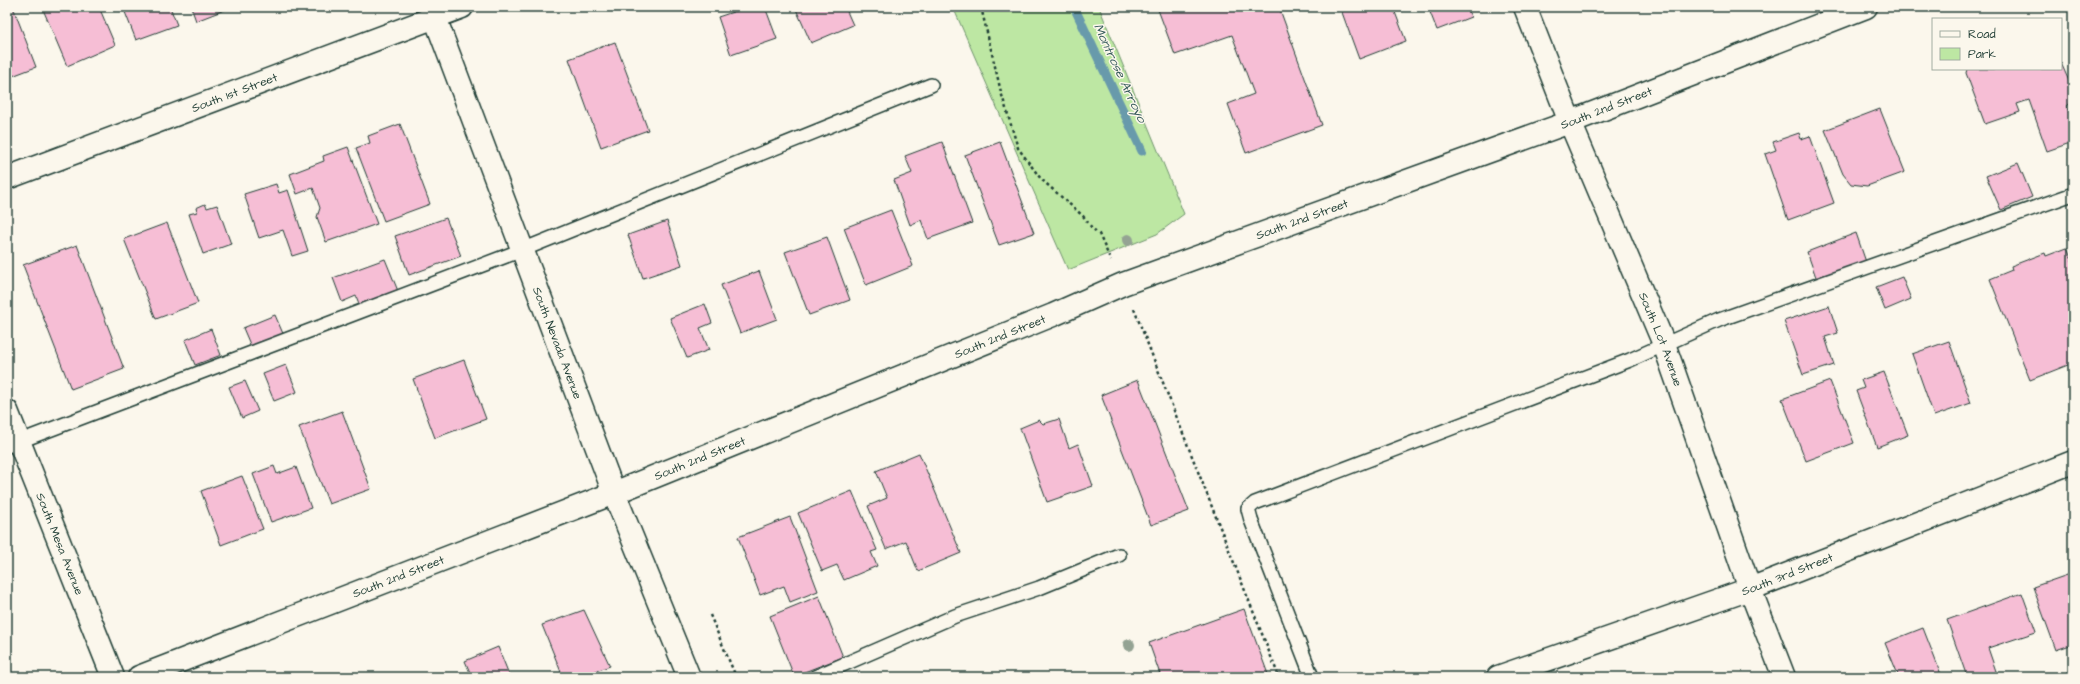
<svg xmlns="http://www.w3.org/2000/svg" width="2080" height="684" viewBox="0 0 2080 684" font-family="'Architects Daughter',sans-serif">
  <rect width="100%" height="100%" fill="#fbf7ec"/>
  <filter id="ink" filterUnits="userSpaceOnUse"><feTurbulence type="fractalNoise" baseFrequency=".025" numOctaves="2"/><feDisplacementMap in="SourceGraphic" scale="8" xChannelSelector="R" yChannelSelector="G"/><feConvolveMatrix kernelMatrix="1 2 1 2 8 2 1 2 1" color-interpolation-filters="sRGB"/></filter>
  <g filter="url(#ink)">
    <path fill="#bde7a3" stroke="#6e926c" d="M953 7H1099L1184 214 1157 234 1068 270Z"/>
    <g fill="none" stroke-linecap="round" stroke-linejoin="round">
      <path stroke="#689aab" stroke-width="9" d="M1074 7 1142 151"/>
    </g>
    <g fill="#f6bed5" stroke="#1f3d34">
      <path d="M7 7H13L36 67 7 78Z"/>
      <path d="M42 7H99L115 45 67 66Z"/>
      <path d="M123 7H170L177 25 136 40Z"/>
      <path d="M191 7H232L196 21Z"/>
      <path d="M748 7H765L777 39 731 55 718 17Z"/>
      <path d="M795 7H845L853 25 811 43Z"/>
      <path d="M1157 7H1279L1322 125 1246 153 1228 104 1254 94 1232 35 1175 55Z"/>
      <path d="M1340 7H1393L1406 41 1359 59Z"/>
      <path d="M1428 7H1467L1471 17 1437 30Z"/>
      <path d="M615 42 648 130 601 147 569 59Z"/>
      <path d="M2061 63 2073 90V101L2067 106 2073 123V142L2047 151 2029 100 2017 104 2020 112 1985 124 1966 73 1967 69H2061Z"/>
      <path d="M1880 109 1905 172 1867 186 1851 184 1843 174 1825 130Z"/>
      <path d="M400 124 430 204 384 221 356 148 370 143 368 136Z"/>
      <path d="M1799 133 1801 139 1810 136 1834 203 1788 220 1765 154 1776 150 1773 142Z"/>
      <path d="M942 142 972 223 928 239 921 220 910 225 894 180 912 173 905 156Z"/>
      <path d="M1000 142 1034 233 999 245 965 155Z"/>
      <path d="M348 147 377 224 326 242 317 217 320 208 313 188 297 194 290 174 324 161 323 156Z"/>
      <path d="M2018 163 2032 197 2001 210 1986 176Z"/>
      <path d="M276 184 279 193 288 190 308 251 292 256 283 230 259 238 244 194Z"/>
      <path d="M205 204 207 208 217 205 231 244 203 254 189 214 197 212 196 208Z"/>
      <path d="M891 210 913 266 866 285 844 228Z"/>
      <path d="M446 218 461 256 409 275 395 236Z"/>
      <path d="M667 221 682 265 643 278 628 235Z"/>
      <path d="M167 223 198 303 156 319 124 239Z"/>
      <path d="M1856 233 1866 262 1817 280 1807 252Z"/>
      <path d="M827 237 850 300 809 315 785 252Z"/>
      <path d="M77 245 124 369 71 389 23 265Z"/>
      <path d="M2067 248 2073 263V363L2030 380 1990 279 2012 270 2011 266 2045 253 2046 256Z"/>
      <path d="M385 259 398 291 360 306 356 296 342 302 333 278Z"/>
      <path d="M759 271 777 319 740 333 721 285Z"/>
      <path d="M1902 277 1911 299 1885 310 1876 287Z"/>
      <path d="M705 304 712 323 700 328 709 350 687 358 670 318Z"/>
      <path d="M1829 306 1838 333 1825 337 1834 365 1803 375 1784 321Z"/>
      <path d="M275 315 284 336 252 349 243 328Z"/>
      <path d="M211 329 221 355 195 365 185 340Z"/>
      <path d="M1949 341 1971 403 1934 416 1912 354Z"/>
      <path d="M464 360 486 419 435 438 413 379Z"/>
      <path d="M286 365 297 392 274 401 263 374Z"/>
      <path d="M1884 372 1908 435 1877 447 1856 391 1864 388 1861 380Z"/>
      <path d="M1138 380 1189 511 1151 525 1101 395Z"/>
      <path d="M245 381 258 411 242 418 229 387Z"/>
      <path d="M1830 381 1854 443 1806 461 1782 399Z"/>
      <path d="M342 411 371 489 329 504 299 427Z"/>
      <path d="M1059 419 1069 448 1078 444 1093 486 1047 502 1020 428 1039 420 1043 424Z"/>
      <path d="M919 453 961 553 918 571 906 541 886 549 868 506 887 498 876 471Z"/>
      <path d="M274 466 277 474 296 467 311 508 271 522 253 474Z"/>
      <path d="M242 476 263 529 221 545 201 491Z"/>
      <path d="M852 491 877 550 871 552 877 566 844 580 837 565 822 571 798 513Z"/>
      <path d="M790 517 818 591 790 602 784 586 760 595 738 537Z"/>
      <path d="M2073 573V644L2056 650 2033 587Z"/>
      <path d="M2022 593 2036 632 1988 648 1998 677H1967L1947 620Z"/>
      <path d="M819 596 843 657 794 676 770 616Z"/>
      <path d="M1244 609 1269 677H1161L1149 643Z"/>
      <path d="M584 610 610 666 579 677H563L542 625Z"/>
      <path d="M1923 628 1942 677H1899L1885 643Z"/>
      <path d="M498 647 510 677H472L465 661Z"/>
    </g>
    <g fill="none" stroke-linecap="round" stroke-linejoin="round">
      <g stroke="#1f3d34" stroke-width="16">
        <g id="lane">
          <path d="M7 446 522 250 931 85"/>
          <path d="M815 677 955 616 1039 588 1119 555"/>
          <path d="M1312 677 1251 520 1248 509 1255 503 1630 360 1719 320 2073 194"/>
        </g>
      </g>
      <g stroke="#1f3d34" stroke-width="25">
        <g id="street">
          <path id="s1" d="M1525 7 1570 122 1664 344 1750 589 1784 677"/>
          <path id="s2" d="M7 178 462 7"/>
          <path id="s3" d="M7 411 113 677"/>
          <path id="s4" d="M139 677 614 493 1053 315 1123 284 1570 122 1866 7"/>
          <path id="s5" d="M1498 677 1750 589 2073 462"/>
        </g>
      </g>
      <g stroke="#1f3d34" stroke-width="25">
        <g id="secondary">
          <path id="s6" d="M431 7 614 493 689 677"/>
        </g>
      </g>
      <g stroke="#1f3d34" stroke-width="2.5" stroke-dasharray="3 3" stroke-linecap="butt">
        <path d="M981 7 1001 92 1018 148 1041 179 1083 216 1092 228 1099 234 1111 261"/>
        <path d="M1134 309 1279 677"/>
        <path d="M710 615 736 677"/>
      </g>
      <use href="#lane" stroke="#fbf7ec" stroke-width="13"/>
      <use href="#street" stroke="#fbf7ec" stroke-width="22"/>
      <use href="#secondary" stroke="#fbf7ec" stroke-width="22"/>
    </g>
    <g fill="#94a393">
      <circle cx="1128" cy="240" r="6"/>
      <circle cx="1129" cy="645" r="6"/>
    </g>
  </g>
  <g text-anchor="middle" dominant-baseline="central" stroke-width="3" stroke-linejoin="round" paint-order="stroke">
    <g font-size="12" fill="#1f3d34" stroke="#fbf7ec">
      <text stroke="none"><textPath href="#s2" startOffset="243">South 1st Street</textPath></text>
      <text stroke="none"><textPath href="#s4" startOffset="1574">South 2nd Street</textPath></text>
      <text stroke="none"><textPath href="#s4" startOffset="1250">South 2nd Street</textPath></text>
      <text stroke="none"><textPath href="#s4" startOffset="926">South 2nd Street</textPath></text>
      <text stroke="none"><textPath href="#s1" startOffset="359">South Lot Avenue</textPath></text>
      <text stroke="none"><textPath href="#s6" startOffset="359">South Nevada Avenue</textPath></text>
      <text stroke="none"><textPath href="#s4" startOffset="602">South 2nd Street</textPath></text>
      <text stroke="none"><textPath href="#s3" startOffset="143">South Mesa Avenue</textPath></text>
      <text stroke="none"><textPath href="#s5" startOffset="307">South 3rd Street</textPath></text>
      <text stroke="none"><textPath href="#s4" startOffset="278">South 2nd Street</textPath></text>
    </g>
    <g font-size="13" font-style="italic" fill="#375c5c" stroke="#fbf7ec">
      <text transform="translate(1120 73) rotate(65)">Montrose Arroyo</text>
    </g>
  </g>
  <rect width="2080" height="684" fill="none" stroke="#fbf7ec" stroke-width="24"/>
  <rect x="12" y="12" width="2056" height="660" fill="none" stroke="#1f3d34" stroke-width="1.5" filter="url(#ink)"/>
  <rect x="1932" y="18" width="130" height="52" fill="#fbf7ec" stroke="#a3ada2"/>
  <rect x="1940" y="31" width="20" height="6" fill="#fbf7ec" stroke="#a3ada2"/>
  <text x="1968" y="38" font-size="12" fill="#1f3d34">Road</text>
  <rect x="1940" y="48" width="20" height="12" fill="#bde7a3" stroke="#a3ada2"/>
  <text x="1968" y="58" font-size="12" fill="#1f3d34">Park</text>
</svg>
